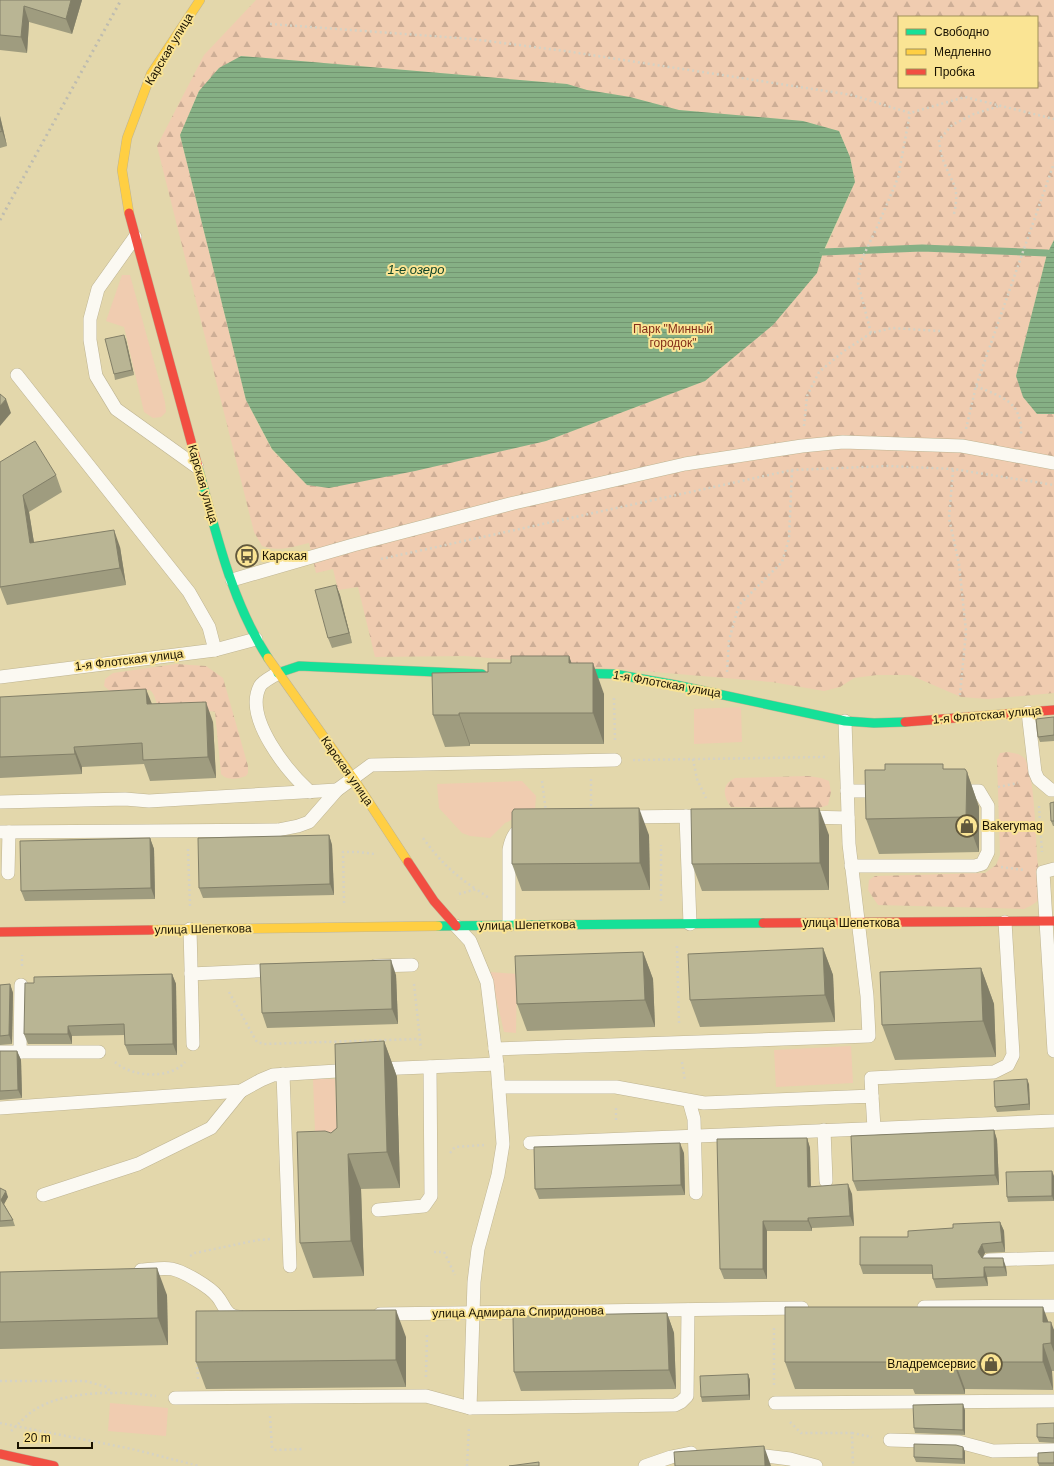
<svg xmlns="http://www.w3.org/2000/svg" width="1054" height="1466" viewBox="0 0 1054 1466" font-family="Helvetica,sans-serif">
  <defs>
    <pattern id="forest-firs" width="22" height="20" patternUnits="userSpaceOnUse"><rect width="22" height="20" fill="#f0ccb0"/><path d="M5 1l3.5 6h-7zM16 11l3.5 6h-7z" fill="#cdae96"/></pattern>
    <pattern id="water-rules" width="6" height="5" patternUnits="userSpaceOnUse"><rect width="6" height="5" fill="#86b085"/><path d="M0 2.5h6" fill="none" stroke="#739671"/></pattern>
  </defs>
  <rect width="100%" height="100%" fill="#e3d7ab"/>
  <g fill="#f0ccb0">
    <path d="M122 275H130L165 402 166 412 161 417 153 418 144 412 124 327 106 321Z"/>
    <path d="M741 707 742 742 694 744V709Z"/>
    <path d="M522 781 536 796 535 809 505 823 490 838 470 836 462 833 439 808 437 784Z"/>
    <path d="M490 972 517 974 516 1033 504 1032Z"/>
    <path d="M851 1046 853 1083 776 1087 774 1050Z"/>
    <path d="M313 1079H335L338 1158 316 1159Z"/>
    <path d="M110 1403 168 1408 166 1436 108 1431Z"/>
  </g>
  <g fill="url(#forest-firs)" fill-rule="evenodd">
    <path d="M256 0H1054V240L1047 254 1016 376 1037 414H1054V693L988 699 961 697 910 675H877L854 678 840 687 824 691 772 682 465 656 375 657 358 587 338 590 333 569 316 573 309 543C292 547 278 552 262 546L254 532 157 146 204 55ZM899 17H1037V87H899ZM241 56 567 84 587 90 630 97 679 110 803 121 839 131 850 157 855 182 821 259 705 381 546 441 307 485 272 450 246 400 180 135 199 91Z"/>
    <path d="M176 664 206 666 223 678 248 766V773L246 776C238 779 227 781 221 774L215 712C198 707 173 725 160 709 155 703 156 695 150 690L110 691 104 686 105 679 113 673Z"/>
    <path d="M1008 752C1014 753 1021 754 1025 759 1034 772 1036 838 1037 856 1038 869 1042 882 1040 896 1038 903 1030 906 1024 909L878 905 868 890 869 880 875 876 985 873 996 865 1000 855 997 759 1000 753Z"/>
    <path d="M808 776 821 778 829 781 831 792 828 805 819 808 731 807C723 796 721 785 735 778Z"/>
  </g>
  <g fill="url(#water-rules)">
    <path d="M241 56 567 84 587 90 630 97 679 110 803 121 839 131 850 157 855 182 823 252 817 273 773 325 705 381 546 441 415 471 329 488 307 485 272 449 246 400 180 135 199 91 219 68Z"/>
    <path d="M1054 240V414H1037L1023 397 1016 376 1047 254Z"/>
  </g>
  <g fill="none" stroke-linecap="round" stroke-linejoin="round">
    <path stroke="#86b085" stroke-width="7" d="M823 252 922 248 1047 253"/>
    <g stroke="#beb492" stroke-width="14">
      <g id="lane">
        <path d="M135 237 98 289 90 319V340L96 376 116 409 197 467"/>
        <path d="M17 375 189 592 209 627 215 650"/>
        <path d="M232 580 353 545 514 503 685 464 802 446 843 442 962 446 1054 463"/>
        <path d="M278 673C272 677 263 681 260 686 243 718 288 772 310 792"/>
        <path d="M0 677 215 650 256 639"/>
        <path d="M1028 712 1035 772 1038 779 1051 790H1054"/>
        <path d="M847 791H882"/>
        <path d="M0 802 125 799 149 801 337 790"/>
        <path d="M686 816 690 924"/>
        <path d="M625 817 708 816"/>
        <path d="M805 817 848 818"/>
        <path d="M0 832 278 830 298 826 309 822 337 790 371 765 615 760"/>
        <path d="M851 866H975L982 864 988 852V806L979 791H956"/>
        <path d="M1054 869 1043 872 1054 1051"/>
        <path d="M8 873 9 832"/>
        <path d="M509 925V850C511 839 514 833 523 826"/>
        <path d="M456 926 470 941 487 982 497 1064 503 1144 498 1175 478 1249 474 1282 470 1408"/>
        <path d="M190 929 193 1044"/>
        <path d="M375 966 412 965"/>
        <path d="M191 974 277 970"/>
        <path d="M495 1049 869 1036 867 996 849 844 845 721"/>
        <path d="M0 1052H99"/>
        <path d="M20 1052 21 985"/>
        <path d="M377 1069 497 1064"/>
        <path d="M283 1074 290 1266"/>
        <path d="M499 1087H616L704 1103 872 1096 874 1128"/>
        <path d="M872 1096 871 1078 994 1072 1008 1065 1013 1055 1005 922"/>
        <path d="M689 1101 694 1119 696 1193"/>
        <path d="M0 1108 241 1091 261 1080 273 1075 353 1070"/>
        <path d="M824 1130 826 1181"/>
        <path d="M530 1143 1054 1121"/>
        <path d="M43 1195 138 1164 211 1128 241 1091"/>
        <path d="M378 1210 424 1206 431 1196 430 1067"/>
        <path d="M989 1260 1054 1258"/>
        <path d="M141 1270C150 1270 162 1267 172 1269 183 1271 210 1287 217 1296 225 1305 225 1317 240 1317"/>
        <path d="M924 1307 1054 1306"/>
        <path d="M380 1314 802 1308"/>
        <path d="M175 1398 426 1396 470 1408 675 1405 681 1402 687 1396 688 1310"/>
        <path d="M775 1403 1054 1401"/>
        <path d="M890 1440 959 1442 993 1451 1054 1450"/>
        <path d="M750 1454 790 1459 816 1466"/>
        <path d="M645 1466 671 1457 691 1453"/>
      </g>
    </g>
    <g stroke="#beb492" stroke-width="10">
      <g id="fast">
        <path d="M198 467C216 532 231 601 268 658"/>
        <path d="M278 673 299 666 482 674"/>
        <path d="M567 673 614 674 676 685 845 721 874 723 905 722"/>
        <path d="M438 926 763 923"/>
      </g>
    </g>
    <g stroke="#beb492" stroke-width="10">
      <g id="slow">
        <path d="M129 213 122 170 127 138 151 74 200 0"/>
        <path d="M268 658 353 778 408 862"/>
        <path d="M151 930 438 926"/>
      </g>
    </g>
    <g stroke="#beb492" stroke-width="10">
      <g id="jam">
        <path d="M129 213 198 467"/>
        <path d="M905 722 1054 710"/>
        <path d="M408 862 434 901 456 926"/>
        <path d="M763 923 1054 921"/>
        <path d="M0 932 151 930"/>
        <path d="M0 1454 54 1466"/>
      </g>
    </g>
    <g stroke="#d5d2c4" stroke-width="2.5" stroke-dasharray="2 3" stroke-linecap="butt">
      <path d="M270 24 472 39 565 51 852 95 910 113 965 97 1054 119"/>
      <path d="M954 214C960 186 953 186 944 162 941 156 940 147 939 140L952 125 974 114 999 106"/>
      <path d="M871 333 858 283 861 261 878 225 898 178 910 113"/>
      <path d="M976 386C1003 398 1023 401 1021 437"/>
      <path d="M804 426 807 396 819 372 844 351 871 333 892 328 940 331"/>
      <path d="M966 429 976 386 1054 163"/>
      <path d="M953 470 949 518 959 564 966 631 960 695"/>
      <path d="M381 559 792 470 888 466 953 469 1054 485"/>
      <path d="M727 672 729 640 739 605 782 562 789 539 792 470"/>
      <path d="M614 698 615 741"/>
      <path d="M693 759 697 779 706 798"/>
      <path d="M633 760 828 757"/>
      <path d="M591 779V810"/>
      <path d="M542 781 546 812"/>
      <path d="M998 787 1018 783"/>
      <path d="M1039 806 1042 852"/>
      <path d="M423 838C439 860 453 874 476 889"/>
      <path d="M188 849 190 906"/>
      <path d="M1001 867 1024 870"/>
      <path d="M459 894 476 889 489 898"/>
      <path d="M661 901V845"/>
      <path d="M344 903 343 852H358L375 854"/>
      <path d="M677 946 679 1023"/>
      <path d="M22 966V955"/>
      <path d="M414 984 421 1049"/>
      <path d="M229 992 254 1037 257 1042 264 1044 418 1039"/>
      <path d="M115 1062C131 1077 170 1080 185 1062"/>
      <path d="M682 1062 685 1081"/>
      <path d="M616 1120V1107"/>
      <path d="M450 1153 455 1147 484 1145"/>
      <path d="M434 1252H444L455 1275"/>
      <path d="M190 1256 195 1253 258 1240 271 1239"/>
      <path d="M197 1362 198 1379"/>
      <path d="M426 1377 427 1332"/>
      <path d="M0 1381H85L107 1387 112 1394"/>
      <path d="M774 1385V1328"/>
      <path d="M270 1416 272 1448 276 1450 303 1449"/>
      <path d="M790 1422 801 1433H852L853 1466"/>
      <path d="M0 1423 132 1449 199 1466"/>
      <path d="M11 1431C19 1424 27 1414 36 1409 66 1390 122 1391 156 1396"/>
      <path d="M852 1433 872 1437"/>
      <path d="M467 1466 469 1427"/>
    </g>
    <use href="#lane" stroke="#fbf9f2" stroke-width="13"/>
    <use href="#fast" stroke="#16e098" stroke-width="9"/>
    <use href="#slow" stroke="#ffcf43" stroke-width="9"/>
    <use href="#jam" stroke="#f24e42" stroke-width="9"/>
    <path stroke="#bebcb0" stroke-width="3" stroke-dasharray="2 4" stroke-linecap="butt" d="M0 220 121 0"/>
  </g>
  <g fill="#9f9c7f">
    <path d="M0 0H82L72 34 29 22 27 53 0 50Z"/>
    <path d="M0 116 7 146 0 148Z"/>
    <path d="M126 340 134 375 115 380 114 374Z"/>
    <path d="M0 462 56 475 62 492 29 512 34 543 120 547 126 585 7 605 0 587Z"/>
    <path d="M336 585 340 595 352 643 332 648 328 638Z"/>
    <path d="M569 656 571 663 604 694V744H470V746L445 747 433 715 488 672 511 663Z"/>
    <path d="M0 697 152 704 213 722 216 778 150 781 144 764 82 767V774L0 778Z"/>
    <path d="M1054 717V741L1040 742 1038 737Z"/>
    <path d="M944 769 967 772 979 807V852L879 854 866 819Z"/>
    <path d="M1054 802V826H1053L1051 821Z"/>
    <path d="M329 835 332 845 334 895 203 898 199 888Z"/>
    <path d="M649 835 650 890 522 891 512 864Z"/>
    <path d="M829 835V890L702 891 692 864Z"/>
    <path d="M150 838 154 849 155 899 25 901 21 891Z"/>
    <path d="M823 948 833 975 835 1022 700 1027 690 1000Z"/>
    <path d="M643 952 653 979 655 1027 527 1031 517 1004Z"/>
    <path d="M981 968 994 1004 996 1057 895 1060 882 1025Z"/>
    <path d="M172 974 176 984 177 1055H129L125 1045V1035L72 1036V1044H28L24 1034 34 983Z"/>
    <path d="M396 975 398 1024 267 1028 262 1013Z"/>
    <path d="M10 984 13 993 12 1044 0 1045V985Z"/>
    <path d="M384 1041 397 1077 400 1188 361 1189 364 1276 313 1278 300 1243 331 1133 337 1128Z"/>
    <path d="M0 1051H17L21 1060 22 1098 0 1100Z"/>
    <path d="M1029 1084 1030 1110 997 1112 995 1107Z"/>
    <path d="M994 1130 997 1140 999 1185 857 1191 853 1181Z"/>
    <path d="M807 1138 810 1148 811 1186 852 1194 854 1226 812 1228V1231H767V1279H724L720 1269Z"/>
    <path d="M684 1153 685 1195 539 1199 535 1189Z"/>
    <path d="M1054 1176V1201L1008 1202 1007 1197Z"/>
    <path d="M0 1188 8 1197 4 1204 13 1220 15 1226 0 1227Z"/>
    <path d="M1000 1222 1004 1231 1005 1252 985 1253 982 1258 1006 1267 1007 1276 987 1277 988 1286 936 1288 933 1279 932 1274H863L860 1265 908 1237 953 1228Z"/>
    <path d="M0 1272 167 1295 168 1345 0 1349Z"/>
    <path d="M667 1313 674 1333 676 1389 521 1391 514 1372Z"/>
    <path d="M1048 1322 1054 1330V1371H1052L1053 1390 965 1389V1394H915L913 1389H795L785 1362Z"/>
    <path d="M406 1337V1387L206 1389 196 1362Z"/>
    <path d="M748 1374 750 1380V1400L702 1402 701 1397Z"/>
    <path d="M965 1410V1435L915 1433 914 1428Z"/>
    <path d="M1054 1423V1443L1039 1442 1037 1437Z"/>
    <path d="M963 1447 965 1452V1464L916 1462 914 1457Z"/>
    <path d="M1054 1452V1466H1039L1038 1463Z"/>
  </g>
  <g fill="#827f68">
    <path d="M71 0H82L72 34 66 19Z"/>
    <path d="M24 6 29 22 27 53 21 37Z"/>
    <path d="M0 116 7 146 2 131 0 124Z"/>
    <path d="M124 335 126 340 134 375 132 370Z"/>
    <path d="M6 399 11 413 0 426V406Z"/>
    <path d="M23 495 29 512 37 561 30 543Z"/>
    <path d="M114 530 120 547 126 585 120 568Z"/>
    <path d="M336 585 340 595 352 643 349 633Z"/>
    <path d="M569 656 580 687 569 663Z"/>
    <path d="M593 663 604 694V744L593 713Z"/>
    <path d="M146 689 154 709 147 704Z"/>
    <path d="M206 702 213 722 216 778 208 757Z"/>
    <path d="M459 713 470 744V746L459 715Z"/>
    <path d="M74 747 82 767V774L75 754Z"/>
    <path d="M967 772 979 807V852L966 817Z"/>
    <path d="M639 808 649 835 650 890 640 863Z"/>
    <path d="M819 808 829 835V890L820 863Z"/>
    <path d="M329 835 332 845 334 895 330 884Z"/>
    <path d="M150 838 154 849 155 899 151 888Z"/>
    <path d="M823 948 833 975 835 1022 825 995Z"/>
    <path d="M643 952 653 979 655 1027 645 1000Z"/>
    <path d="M391 960 396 975 398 1024 392 1009Z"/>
    <path d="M981 968 994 1004 996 1057 983 1021Z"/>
    <path d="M172 974 176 984 177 1055 173 1044Z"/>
    <path d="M10 984 13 993 12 1044 9 1035Z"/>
    <path d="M68 1026 72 1036V1044L68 1034Z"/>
    <path d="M384 1041 397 1077 400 1188 387 1152Z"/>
    <path d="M17 1051 21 1060 22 1098 18 1090Z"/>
    <path d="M1027 1079 1029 1084 1030 1110 1029 1104Z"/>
    <path d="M994 1130 997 1140 999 1185 995 1175Z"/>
    <path d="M807 1138 810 1148 811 1196 808 1187Z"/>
    <path d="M680 1143 684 1153 685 1195 681 1185Z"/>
    <path d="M348 1154 361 1189 364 1276 351 1241Z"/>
    <path d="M1052 1171 1054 1176V1201L1052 1196Z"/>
    <path d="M848 1184 852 1194 854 1226 850 1216Z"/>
    <path d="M6 1191 8 1197 3 1206 1 1200Z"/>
    <path d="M808 1218 812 1228V1231L808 1221Z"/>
    <path d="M763 1221 767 1231V1279L763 1269Z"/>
    <path d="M1000 1222 1004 1231 1005 1252 1002 1242Z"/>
    <path d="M982 1244 985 1253 981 1261 978 1252Z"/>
    <path d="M1003 1258 1006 1267 1007 1276 1004 1267Z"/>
    <path d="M984 1267 987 1277 988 1286 984 1277Z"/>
    <path d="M157 1268 167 1295 168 1345 158 1318Z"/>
    <path d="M1043 1307 1051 1329V1322L1054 1330V1352L1043 1322Z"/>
    <path d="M396 1310 406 1337V1387L396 1360Z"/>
    <path d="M667 1313 674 1333 676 1389 669 1370Z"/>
    <path d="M1043 1344 1052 1371 1053 1390 1043 1362Z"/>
    <path d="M955 1362 965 1389V1394L955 1367Z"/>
    <path d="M748 1374 750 1380V1400L749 1395Z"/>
    <path d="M963 1404 965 1410V1435L963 1430Z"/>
    <path d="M764 1446 771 1466H765Z"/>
    <path d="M963 1447 965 1452V1464L963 1459Z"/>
  </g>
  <g fill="#b9b594" stroke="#827f68">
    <path d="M0 0H71L66 19 24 6 21 37 0 35Z"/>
    <path d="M0 124 2 131 0 132Z"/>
    <path d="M124 335 132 370 114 374 105 339Z"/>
    <path d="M0 394 6 399 0 406Z"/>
    <path d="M35 441 56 475 23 495 30 543 114 530 120 568 0 587V462Z"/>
    <path d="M336 585 349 633 328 638 315 590Z"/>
    <path d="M511 656H569V663H593V713H459V715H433L432 673 488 672V663H511Z"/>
    <path d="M146 689 147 704 206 702 208 757 143 760 142 743 74 747 75 754 0 757V697Z"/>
    <path d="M1053 717H1054V735L1038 737 1036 719Z"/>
    <path d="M885 764H943V769H965L967 772 966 817 866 819 865 770H885Z"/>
    <path d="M1054 802V821H1051L1050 803Z"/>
    <path d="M639 808 640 863 512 864V812L514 809Z"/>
    <path d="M819 808 820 863 692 864 691 809Z"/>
    <path d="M329 835 330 884 199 888 198 838Z"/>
    <path d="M150 838 151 888 21 891 20 841Z"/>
    <path d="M823 948 825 995 690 1000 688 954Z"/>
    <path d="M643 952 645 1000 517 1004 515 956Z"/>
    <path d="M391 960 392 1009 262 1013 260 964Z"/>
    <path d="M981 968 983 1021 882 1025 880 972Z"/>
    <path d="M172 974 173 1044 125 1045 124 1024 68 1026V1034H24L25 983H34V977Z"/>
    <path d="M10 984 9 1035 0 1036V985Z"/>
    <path d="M384 1041 387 1152 348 1154 351 1241 300 1243 297 1132 325 1131 331 1133 337 1128 335 1044Z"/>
    <path d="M0 1051H17L18 1090 0 1091Z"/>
    <path d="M1027 1079 1029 1104 995 1107 994 1081Z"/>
    <path d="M994 1130 995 1175 853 1181 851 1136Z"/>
    <path d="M807 1138 808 1187 848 1184 850 1216 808 1218V1221H763V1269H720L717 1139Z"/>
    <path d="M680 1143 681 1185 535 1189 534 1147Z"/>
    <path d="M1052 1171V1196L1007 1197 1006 1172Z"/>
    <path d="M0 1188 6 1191 1 1200 13 1220 0 1221Z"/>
    <path d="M1000 1222 1002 1242 982 1244 978 1252 982 1258H1003L1004 1267H984V1277L933 1279 932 1265H860V1237H908V1231L953 1228V1224Z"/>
    <path d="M157 1268 158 1318 0 1322V1272Z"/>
    <path d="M785 1307H1043V1322H1051V1343L1043 1344V1362H955V1367H905V1362H785Z"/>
    <path d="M396 1310V1360L196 1362V1311Z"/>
    <path d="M667 1313 669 1370 514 1372 513 1316Z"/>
    <path d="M748 1374 749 1395 701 1397 700 1376Z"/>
    <path d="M963 1404V1430L914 1428 913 1405Z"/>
    <path d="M1054 1423V1438L1037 1437V1424Z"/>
    <path d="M914 1444 956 1445 963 1447V1459L914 1457Z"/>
    <path d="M764 1446 765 1466H675L674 1452Z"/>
    <path d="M1054 1452V1463H1038V1453Z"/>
    <path d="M539 1462V1466H509Z"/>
  </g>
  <defs>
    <g id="bus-ring" transform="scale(1.15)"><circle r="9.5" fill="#fae494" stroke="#60573c" stroke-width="1.5"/><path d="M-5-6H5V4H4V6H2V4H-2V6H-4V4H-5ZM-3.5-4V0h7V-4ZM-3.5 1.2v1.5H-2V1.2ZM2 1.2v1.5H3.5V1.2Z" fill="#60573c"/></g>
    <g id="shop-ring" transform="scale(1.15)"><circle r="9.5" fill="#fae494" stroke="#60573c" stroke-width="1.5"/><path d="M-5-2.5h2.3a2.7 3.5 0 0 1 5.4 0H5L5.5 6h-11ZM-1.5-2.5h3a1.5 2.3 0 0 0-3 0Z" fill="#60573c"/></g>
  </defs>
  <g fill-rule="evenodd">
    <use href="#bus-ring" x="247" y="556"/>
    <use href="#shop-ring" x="967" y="826"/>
    <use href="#shop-ring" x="991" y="1364"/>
  </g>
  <g text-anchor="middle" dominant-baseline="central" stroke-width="4" stroke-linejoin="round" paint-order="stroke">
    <g font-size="12" fill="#191200" stroke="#fae494">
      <text transform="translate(169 49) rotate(-59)">Карская улица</text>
      <text transform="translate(203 484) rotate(74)">Карская улица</text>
      <text transform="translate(129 660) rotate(-7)">1-я Флотская улица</text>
      <text transform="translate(667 684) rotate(10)">1-я Флотская улица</text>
      <text transform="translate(987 715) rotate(-5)">1-я Флотская улица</text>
      <text transform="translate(347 771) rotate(55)">Карская улица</text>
      <text x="851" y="923">улица Шепеткова</text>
      <text transform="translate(527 925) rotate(-1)">улица Шепеткова</text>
      <text transform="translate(203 929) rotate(-1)">улица Шепеткова</text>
      <text transform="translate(518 1312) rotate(-1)">улица Адмирала Спиридонова</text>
    </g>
    <g font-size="12" fill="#842e19" stroke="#fae494">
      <text x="673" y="329">Парк "Минный<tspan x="673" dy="14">городок"</tspan></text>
    </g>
    <g font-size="12" fill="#191200" stroke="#fae494" text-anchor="start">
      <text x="262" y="556">Карская</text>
      <text x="982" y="826">Bakerymag</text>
      <text x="976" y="1364" text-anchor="end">Владремсервис</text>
    </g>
    <g font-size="13" font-style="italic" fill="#0f4326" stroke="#fae494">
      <text x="416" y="269">1-е озеро</text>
    </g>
  </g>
  <rect x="898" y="16" width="140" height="72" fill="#fae494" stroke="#a09059"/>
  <rect x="906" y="29" width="20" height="6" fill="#16e098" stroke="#a09059"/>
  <text x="934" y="36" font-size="12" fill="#191200">Свободно</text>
  <rect x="906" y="49" width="20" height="6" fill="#ffcf43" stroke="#a09059"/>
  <text x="934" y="56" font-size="12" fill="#191200">Медленно</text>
  <rect x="906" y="69" width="20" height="6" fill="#f24e42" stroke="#a09059"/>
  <text x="934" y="76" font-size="12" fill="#191200">Пробка</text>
  <path d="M18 1442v6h74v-6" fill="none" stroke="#191200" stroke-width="2"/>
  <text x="24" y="1442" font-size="12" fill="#191200" stroke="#fae494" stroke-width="3" paint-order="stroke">20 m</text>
</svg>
